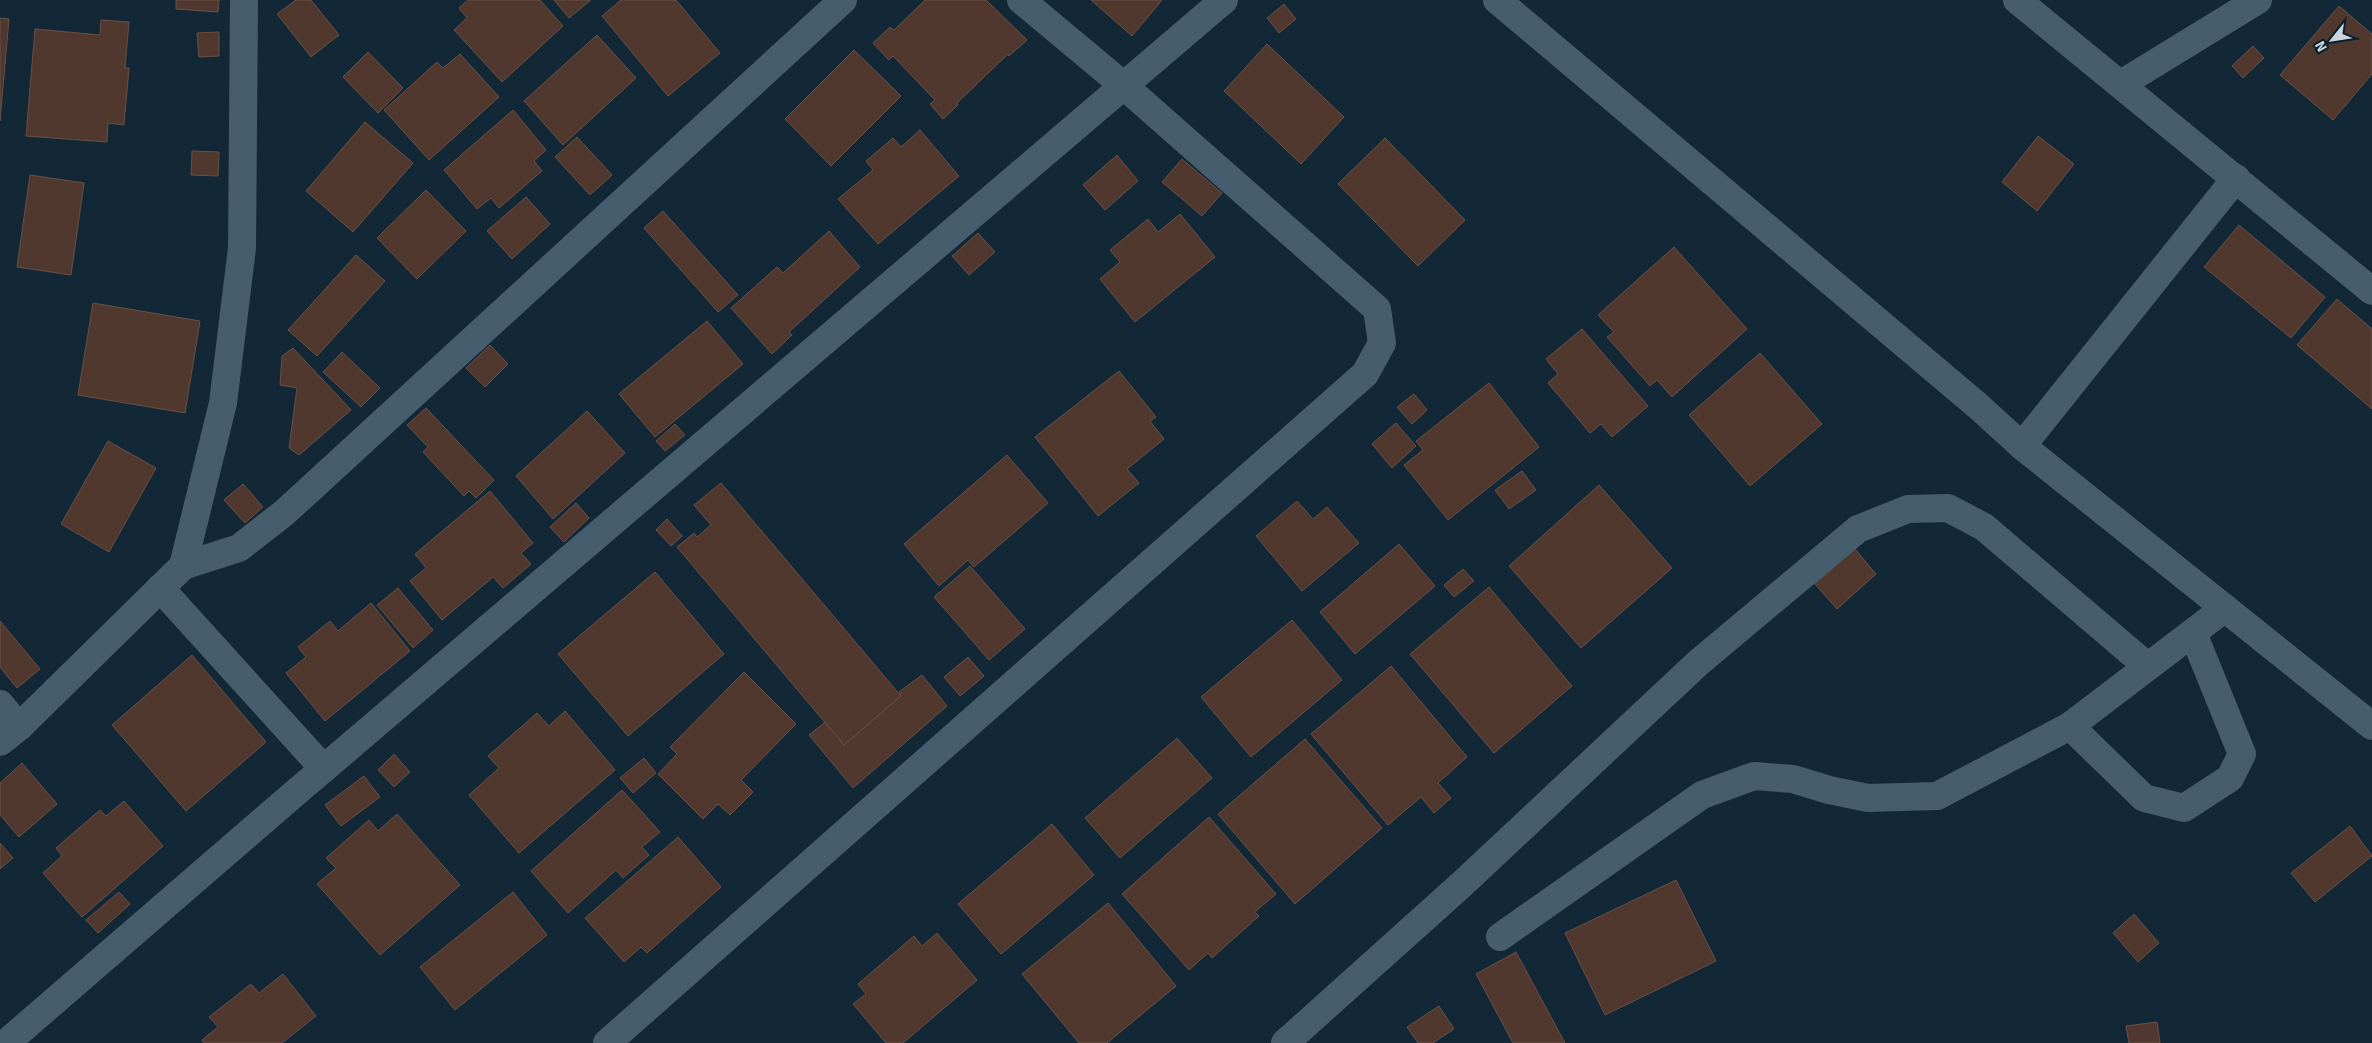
<svg xmlns="http://www.w3.org/2000/svg" width="2372" height="1043" viewBox="0 0 2372 1043" font-family="Signika,sans-serif">
  <rect width="100%" height="100%" fill="#132837"/>
  <g fill="#50382e" stroke="#6a5046">
    <path d="M176 0H219L218 12 176 9Z"/>
    <path d="M296 0H311L339 35 311 57 277 14Z"/>
    <path d="M468 0H540L563 26 502 82 454 30 467 18 459 8Z"/>
    <path d="M554 0H591L569 18Z"/>
    <path d="M621 0H676L720 53 668 96 602 16Z"/>
    <path d="M925 0H986L1027 40 1009 56 1008 54 957 103 958 105 943 119 930 104 935 100 893 56 889 60 873 43 890 27 894 30Z"/>
    <path d="M1091 0H1162L1132 36Z"/>
    <path d="M1284 4 1296 19 1279 33 1267 18Z"/>
    <path d="M2339 6 2372 34V74L2333 120 2280 75Z"/>
    <path d="M0 18 9 19 0 121Z"/>
    <path d="M101 20 129 22 125 68H129L124 125 108 123 107 142 26 136 35 29 100 35Z"/>
    <path d="M219 32V56L199 57 197 33Z"/>
    <path d="M597 35 636 78 563 145 524 101Z"/>
    <path d="M1267 44 1344 117 1301 164 1224 91Z"/>
    <path d="M2253 46 2264 58 2243 78 2232 66Z"/>
    <path d="M854 50 901 96 831 166 785 119Z"/>
    <path d="M368 52 403 88 378 113 343 77Z"/>
    <path d="M460 54 499 97 429 160 384 110 437 62 443 68Z"/>
    <path d="M513 110 546 150 534 161 542 171 499 208 491 198 477 209 444 170Z"/>
    <path d="M365 122 413 163 353 232 306 191Z"/>
    <path d="M920 130 959 176 878 244 838 199 873 170 866 161 893 138 901 147Z"/>
    <path d="M2038 136 2074 164 2037 211 2002 182Z"/>
    <path d="M577 137 612 175 590 195 555 157Z"/>
    <path d="M1385 138 1465 220 1418 266 1338 184Z"/>
    <path d="M192 151 219 152 218 176 191 175Z"/>
    <path d="M1117 155 1138 181 1105 210 1083 185Z"/>
    <path d="M1182 159 1222 193 1202 216 1162 182Z"/>
    <path d="M30 175 84 183 71 275 17 267Z"/>
    <path d="M426 190 466 231 417 279 377 238Z"/>
    <path d="M526 197 550 224 512 259 487 231Z"/>
    <path d="M663 211 738 295 718 312 644 228Z"/>
    <path d="M1180 214 1215 257 1135 322 1100 279 1120 262 1110 250 1148 219 1158 232Z"/>
    <path d="M2239 225 2325 297 2291 338 2204 267Z"/>
    <path d="M829 231 860 267 789 332 792 335 772 354 731 308 777 267 783 273Z"/>
    <path d="M978 233 995 252 969 275 952 256Z"/>
    <path d="M1674 247 1747 329 1672 397 1657 380 1650 386 1607 337 1614 332 1598 315Z"/>
    <path d="M356 255 385 281 317 356 288 330Z"/>
    <path d="M2337 299 2372 329V409L2297 345Z"/>
    <path d="M93 303 200 321 185 413 78 395Z"/>
    <path d="M707 321 743 364 655 437 619 394Z"/>
    <path d="M1582 329 1648 406 1612 437 1601 424 1590 433 1548 383 1558 374 1546 359Z"/>
    <path d="M490 345 508 364 485 387 466 368Z"/>
    <path d="M293 348 351 410 299 455 289 448 297 388 280 385 282 356Z"/>
    <path d="M342 352 380 388 361 407 323 372Z"/>
    <path d="M1760 353 1822 424 1750 486 1689 415Z"/>
    <path d="M1119 371 1156 417 1150 421 1164 439 1127 469 1139 483 1098 516 1035 437Z"/>
    <path d="M1489 383 1539 447 1448 520 1404 465 1423 450 1416 441Z"/>
    <path d="M1414 394 1427 410 1412 424 1397 407Z"/>
    <path d="M426 408 494 480 476 498 469 491 464 496 423 452 428 447 407 425Z"/>
    <path d="M587 411 625 453 553 519 516 476Z"/>
    <path d="M1396 423 1416 446 1392 468 1372 444Z"/>
    <path d="M675 424 685 435 665 451 656 441Z"/>
    <path d="M108 441 156 468 109 552 61 524Z"/>
    <path d="M1007 455 1048 503 974 567 968 560 939 586 904 544Z"/>
    <path d="M1522 471 1536 490 1509 509 1495 490Z"/>
    <path d="M721 483 901 696 844 745 677 547 694 533 697 537 711 525 694 505Z"/>
    <path d="M243 484 263 507 245 523 224 500Z"/>
    <path d="M1599 485 1672 568 1581 648 1509 566Z"/>
    <path d="M490 491 533 543 521 553 531 564 503 588 493 577 442 620 410 581 426 568 415 554Z"/>
    <path d="M1297 501 1313 519 1327 507 1359 543 1302 591 1256 536Z"/>
    <path d="M576 503 589 518 564 542 550 527Z"/>
    <path d="M667 519 682 536 671 546 656 530Z"/>
    <path d="M1399 544 1435 586 1355 654 1320 612Z"/>
    <path d="M1855 549 1876 574 1837 609 1815 584Z"/>
    <path d="M970 566 1025 629 989 660 934 597Z"/>
    <path d="M1463 569 1474 581 1454 597 1444 585Z"/>
    <path d="M655 572 724 654 628 736 558 654Z"/>
    <path d="M1489 587 1572 686 1494 753 1410 654Z"/>
    <path d="M398 588 433 630 413 648 377 605Z"/>
    <path d="M371 603 410 651 325 721 286 673 306 657 298 647 330 621 338 631Z"/>
    <path d="M1292 620 1342 680 1251 757 1201 697Z"/>
    <path d="M0 621 40 669 17 688 0 667Z"/>
    <path d="M192 655 266 742 186 811 112 725Z"/>
    <path d="M968 657 984 676 960 696 944 677Z"/>
    <path d="M1391 666 1467 757 1438 783 1451 798 1434 813 1421 797 1388 825 1311 734Z"/>
    <path d="M744 672 796 724 741 780 753 792 730 815 718 804 703 819 658 774 677 754 670 747Z"/>
    <path d="M922 675 947 706 853 788 809 735 825 722 844 745 901 696 899 692Z"/>
    <path d="M565 711 615 770 519 853 469 795 499 768 488 756 537 713 549 726Z"/>
    <path d="M1177 738 1212 778 1120 858 1085 818Z"/>
    <path d="M1305 739 1382 828 1295 904 1218 814Z"/>
    <path d="M394 754 410 772 394 787 378 770Z"/>
    <path d="M644 758 656 773 633 793 620 778Z"/>
    <path d="M22 763 57 804 19 837 0 815V783Z"/>
    <path d="M364 776 380 797 341 826 325 805Z"/>
    <path d="M622 790 660 832 642 847 649 855 623 878 616 870 568 913 531 871Z"/>
    <path d="M124 801 163 846 82 917 43 873 62 856 56 848 100 810 106 816Z"/>
    <path d="M397 814 460 885 380 955 317 884 336 868 326 858 369 820 378 831Z"/>
    <path d="M1209 817 1276 894 1255 912 1259 916 1212 958 1208 953 1189 970 1122 894Z"/>
    <path d="M1052 824 1094 875 1001 954 958 904Z"/>
    <path d="M2350 826 2372 856 2315 902 2291 873Z"/>
    <path d="M678 837 721 887 647 953 641 947 624 962 585 918Z"/>
    <path d="M0 843 13 858 0 869Z"/>
    <path d="M1676 880 1716 961 1605 1015 1565 933Z"/>
    <path d="M119 892 130 904 98 933 86 920Z"/>
    <path d="M513 892 547 935 455 1010 420 967Z"/>
    <path d="M1108 903 1176 986 1107 1043H1079L1022 974Z"/>
    <path d="M2134 914 2159 943 2138 962 2113 933Z"/>
    <path d="M937 933 977 980 903 1043H886L853 1004 866 994 858 984 914 936 922 946Z"/>
    <path d="M1516 952 1565 1043H1513L1476 974Z"/>
    <path d="M283 974 316 1016 282 1043H204L202 1040 218 1027 209 1017 251 984 259 993Z"/>
    <path d="M1439 1006 1454 1029 1433 1043H1418L1407 1027Z"/>
    <path d="M2157 1022 2160 1043H2129L2126 1026Z"/>
  </g>
  <g fill="none" stroke-linecap="round" stroke-linejoin="round">
    <g stroke="#465d6e" stroke-width="28">
      <path d="M1497 0 1978 406 2022 446 2372 726"/>
      <path d="M2017 0 2372 291"/>
      <path d="M2121 84 2258 0"/>
      <path d="M2022 446 2236 178"/>
      <path d="M183 566 239 548 284 513 843 0"/>
      <path d="M160 588 324 769"/>
      <path d="M0 704 19 727"/>
      <path d="M2070 726 2144 798 2184 808 2230 778 2242 754 2193 633"/>
      <path d="M0 742 19 727 183 566 223 403 242 248 244 0"/>
      <path d="M1500 937 1702 795 1754 776 1793 779 1829 790 1868 798 1937 796 2070 726 2225 608"/>
      <path d="M6 1043 294 794 1224 0"/>
      <path d="M607 1043 1365 374 1382 343 1377 309 1123 85 1021 0"/>
      <path d="M1285 1043 1461 885 1698 663 1858 529 1908 509 1948 508 1984 527 2147 666"/>
    </g>
  </g>
  <g transform="translate(2332 40) rotate(240)" stroke="#091f2d" stroke-width="4" paint-order="stroke">
  <path d="M0-4L9 19L0 12L-9 19Z" fill="#c9d6df"/>
  <text y="-8" font-size="14" font-weight="bold" text-anchor="middle" fill="#c9d6df">N</text>
  </g>
</svg>
